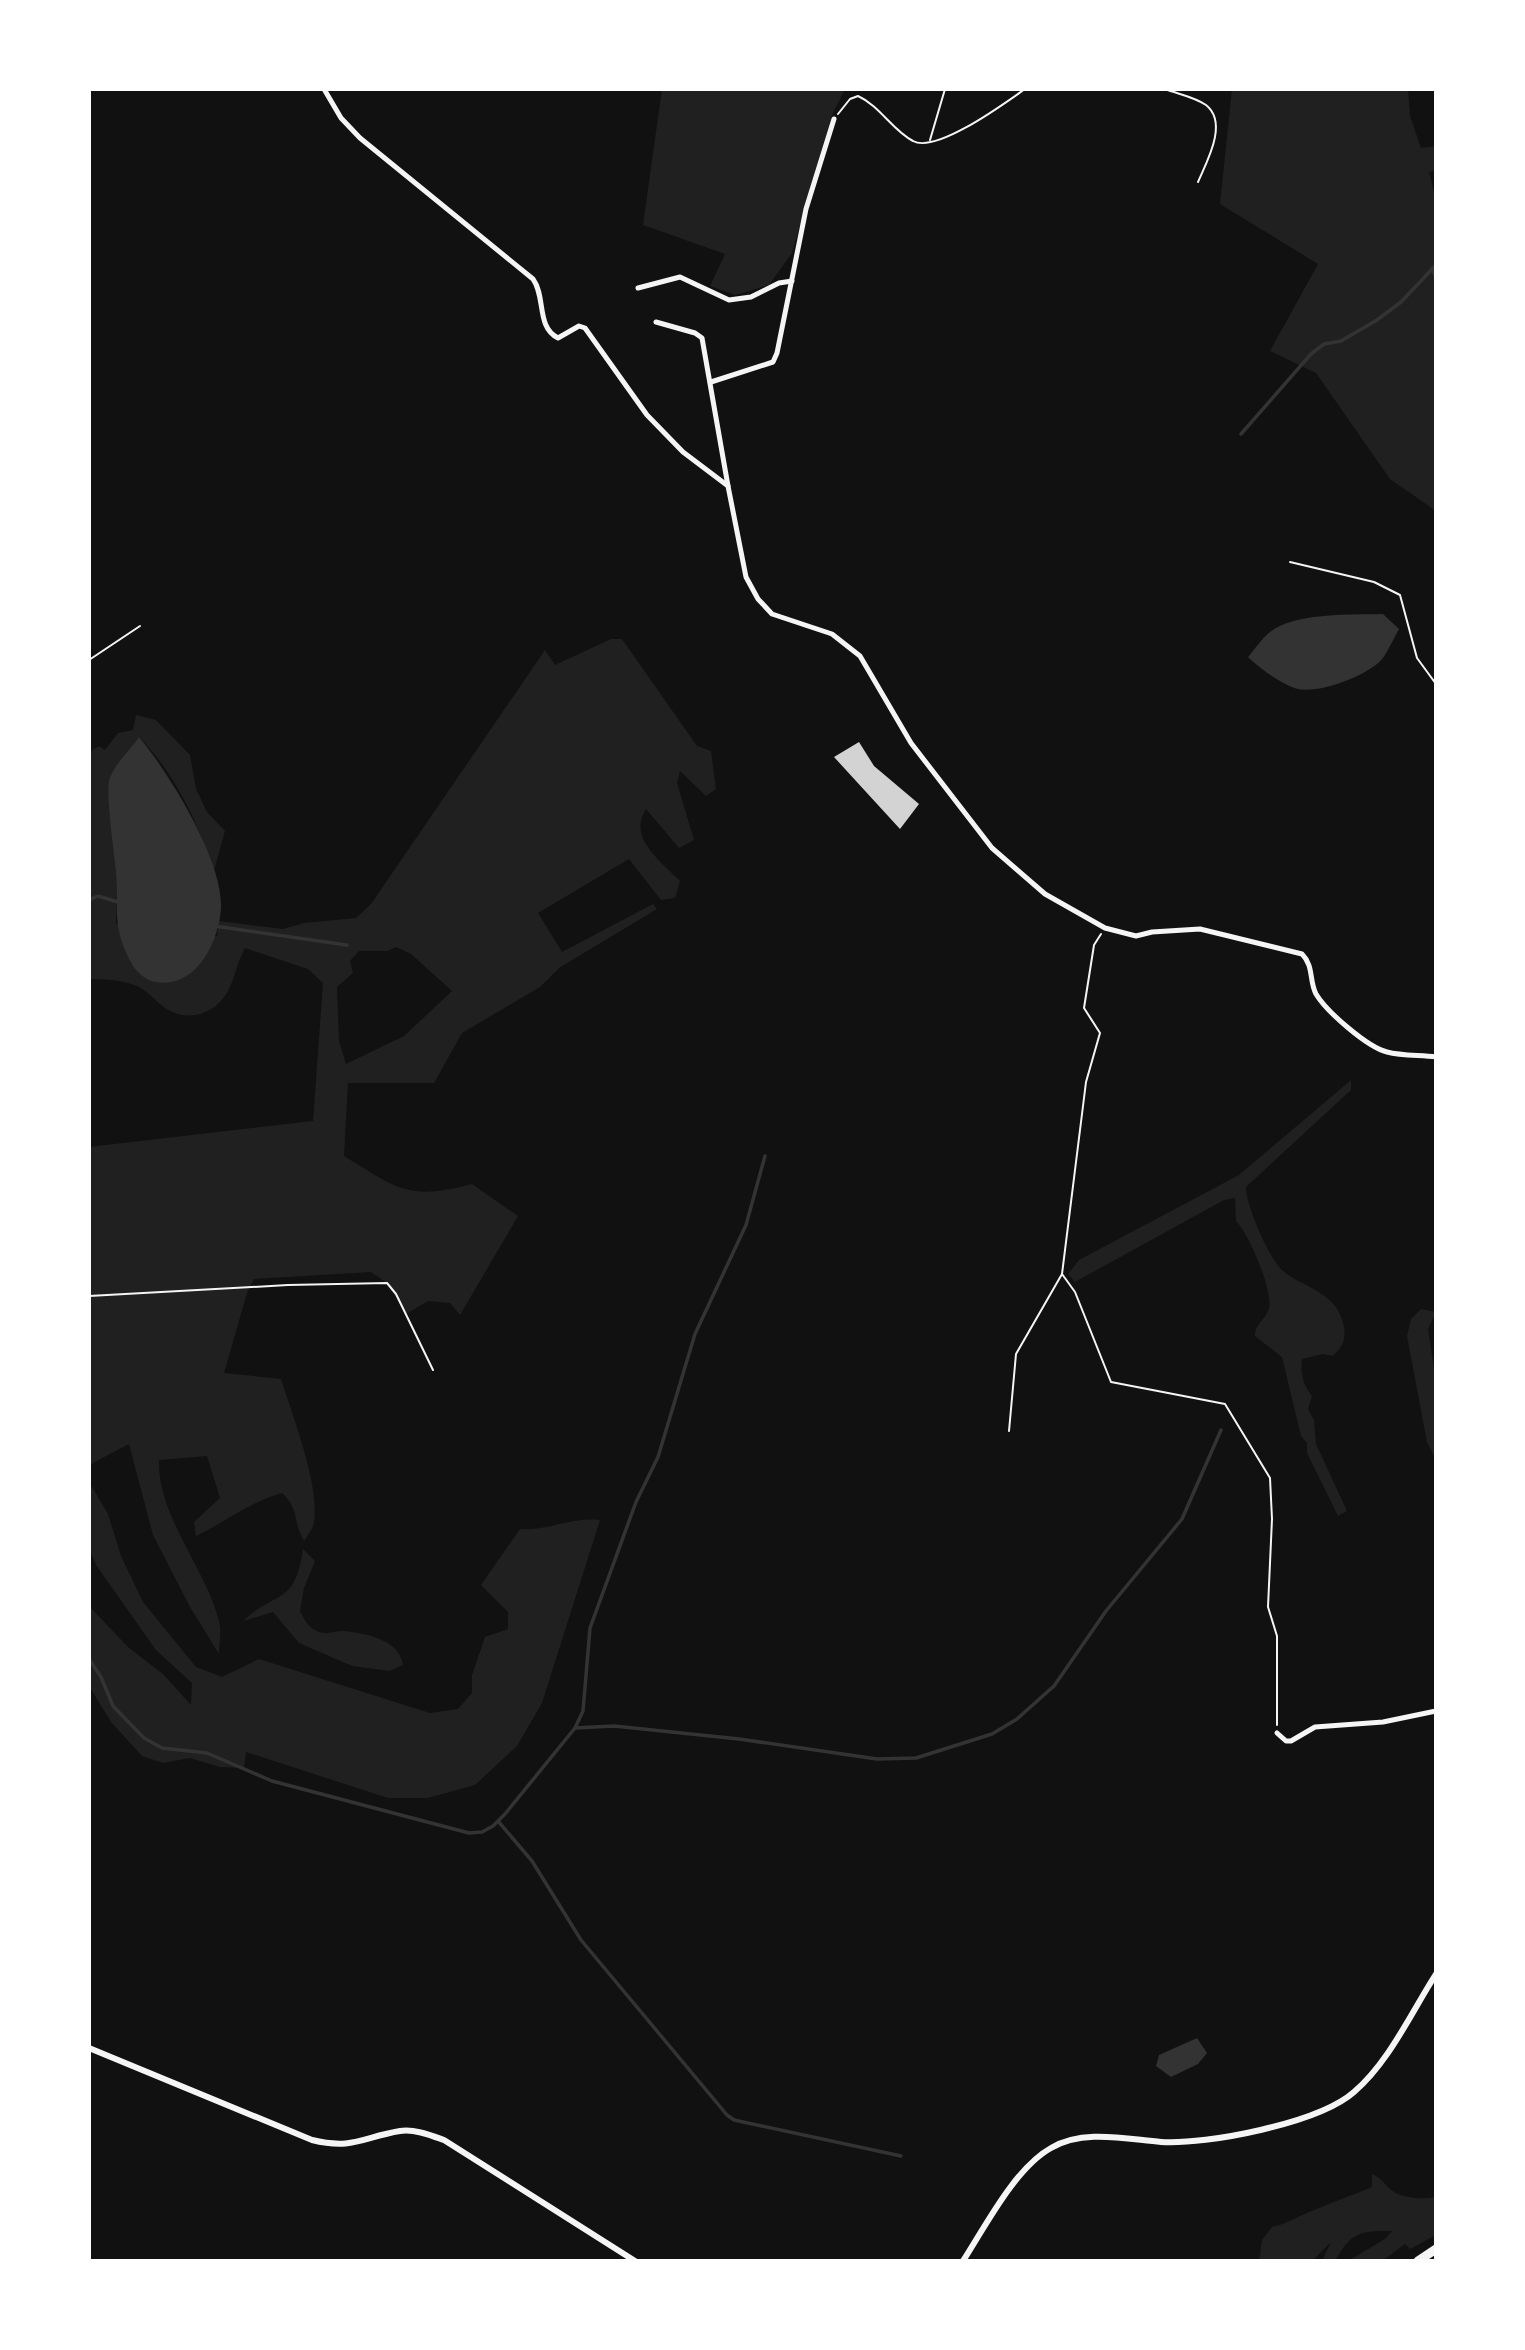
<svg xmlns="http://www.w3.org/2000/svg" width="1525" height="2350" viewBox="0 0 1525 2350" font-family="Barlow,sans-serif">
  <rect width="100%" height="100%" fill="#111"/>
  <g fill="#202020" fill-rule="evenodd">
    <path d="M662 89H845L833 113 792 253 769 285 735 295 710 286 725 254 643 225Z"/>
    <path d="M1232 89H1408L1410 116 1421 148 1436 146V170L1429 172 1436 200V511L1390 479 1316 373 1270 351 1318 264 1220 204Z"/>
    <path d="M611 639H622L697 746 711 751 716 789 706 796 680 771 677 783 694 840 679 848 646 809C627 838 661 861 680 881L675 898 661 900 629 859 538 913 562 952 653 904 657 909 559 968 540 987 462 1033 434 1083H348L344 1156C398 1189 408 1201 472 1184L518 1216 460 1315 450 1303 428 1301 406 1314 387 1283 371 1272 254 1279 247 1293 224 1373 281 1379C292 1414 320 1486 314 1522 313 1529 308 1535 304 1541 292 1521 301 1511 282 1493 252 1501 225 1522 196 1536L194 1522 220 1498 207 1456 159 1460C157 1515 206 1569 219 1621 222 1631 219 1644 219 1654L190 1607 153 1535 129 1444 89 1465V1147L313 1121 323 983 308 969 245 948C237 962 235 979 227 993 215 1012 194 1021 172 1012 159 1006 150 992 137 986 122 980 106 979 89 979V752L99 746 105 750 118 733 133 730 136 715 156 720 190 755 196 789 207 812 225 831 213 874C202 827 173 771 139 737L117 883 116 924 217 936 219 921 283 929 304 923 356 918 371 904 545 650 555 665ZM396 947 411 954 452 991 404 1036 346 1064 339 1041 337 987 353 973 350 961 359 951H387Z"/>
    <path d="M1351 1080V1090L1246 1187C1245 1203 1270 1261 1283 1271 1307 1290 1338 1292 1344 1327 1346 1341 1342 1347 1333 1356L1323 1354 1302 1359C1300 1373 1303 1385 1312 1396L1308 1409 1314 1420 1316 1444 1347 1511 1338 1516 1307 1453V1443L1301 1436 1282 1357 1255 1336C1255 1323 1266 1320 1269 1308 1273 1290 1249 1234 1236 1221L1235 1198 1224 1200 1075 1282 1068 1274 1079 1260 1239 1175Z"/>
    <path d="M1421 1309 1436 1312 1428 1329 1436 1382V1460L1427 1442 1407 1336 1411 1319Z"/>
    <path d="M89 1482 108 1514 121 1556 143 1602 196 1667 222 1677 259 1659 430 1713 458 1709 472 1693V1675L485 1637 508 1629V1612L481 1585 520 1529C548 1531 571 1517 600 1520L542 1703 517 1746 475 1785 428 1798H388L246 1752 244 1768 220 1767 190 1758 163 1763 142 1756 111 1722 89 1686V1606L128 1647 163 1674 191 1705 192 1683 156 1650 96 1565 89 1548Z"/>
    <path d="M303 1549 315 1561 304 1588 300 1611C303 1617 307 1625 313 1629 325 1637 333 1630 345 1631 367 1634 399 1639 403 1665L390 1671 352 1666 299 1643 273 1612 243 1621C276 1590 295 1606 303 1549Z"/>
    <path d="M1372 2174C1381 2178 1383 2182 1390 2189 1399 2198 1424 2200 1436 2197V2235L1410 2249 1405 2244 1382 2261H1348L1385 2239 1392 2231C1360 2231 1351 2232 1335 2261H1322L1331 2242 1312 2261H1259L1262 2240 1272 2227C1290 2223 1302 2214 1319 2208 1337 2200 1354 2195 1372 2187Z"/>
  </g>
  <g fill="#333">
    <path d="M1383 614 1399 629C1394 638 1389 649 1383 658 1370 675 1319 694 1298 689 1284 686 1259 668 1248 657 1255 649 1261 639 1270 632 1295 612 1352 615 1383 614Z"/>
    <path d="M139 737C169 773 223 860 221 908 219 942 196 989 156 982 147 981 136 972 132 964 111 927 119 909 116 871 114 853 106 795 109 781 112 767 131 749 139 737Z"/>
    <path d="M1197 2038 1207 2053 1198 2064 1171 2077 1156 2066 1159 2055Z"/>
  </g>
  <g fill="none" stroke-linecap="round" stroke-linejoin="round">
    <g stroke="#333" stroke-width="3.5">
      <path d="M1432 268 1436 278"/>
      <path d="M1241 434 1311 354 1324 344 1341 341 1377 320 1401 302 1436 265"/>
      <path d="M89 900 98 896 118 902"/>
      <path d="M214 926 347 945"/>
      <path d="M89 1659 101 1677 113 1706 144 1738 162 1748 207 1753 272 1781 469 1833 482 1832 493 1826 505 1814 575 1728 583 1711 590 1628 636 1502 658 1457 695 1334 746 1225 765 1156"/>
      <path d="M575 1728 614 1726 739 1739 877 1759 916 1758 992 1734 1017 1719 1054 1686 1106 1611 1182 1519 1221 1430"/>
      <path d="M498 1821 532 1861 581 1940 727 2115 734 2120 901 2156"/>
    </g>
  </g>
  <path fill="#d3d3d3" d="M859 742 874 766 919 804 900 829 834 757Z"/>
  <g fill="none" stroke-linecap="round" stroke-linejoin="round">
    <g stroke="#f5f5f5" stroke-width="2">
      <path d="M1165 89C1178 94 1195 97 1206 105 1229 123 1206 163 1198 182"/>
      <path d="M838 114 850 99 858 96C880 106 892 130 913 141 936 154 1005 103 1025 89"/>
      <path d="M930 140 945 89"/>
      <path d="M1290 562 1374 582 1400 595 1417 658 1436 684"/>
      <path d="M89 660 140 626"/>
      <path d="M1062 1274 1075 1292 1111 1382 1225 1404 1270 1478 1272 1519 1268 1607 1277 1636V1725"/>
      <path d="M89 1296 288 1285 387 1283 396 1294 433 1370"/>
      <path d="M1009 1431 1016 1354 1062 1274 1086 1082 1100 1033 1084 1008 1094 945 1101 934"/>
    </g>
    <g stroke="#f5f5f5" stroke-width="5">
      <path d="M324 89 341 118 360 138 533 279C546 297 536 327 558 338L579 326 585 328 647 415 683 452 728 486 746 577 758 599 772 614 832 634 860 656 911 743 992 848 1045 894 1105 928 1136 936 1152 932 1200 929 1302 954C1314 966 1309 981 1316 994 1326 1011 1367 1047 1387 1052 1402 1056 1420 1055 1436 1057"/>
      <path d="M638 288 680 277 729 300 751 297 779 283 792 281"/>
      <path d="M656 322 695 333 702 338 728 486"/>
      <path d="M711 382 773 362 777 353 806 209 834 119"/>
      <path d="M1277 1733 1286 1741H1291L1315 1727 1383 1722 1436 1711"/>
    </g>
    <g stroke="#f5f5f5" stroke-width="6">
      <path d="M89 2048 312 2140C353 2150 363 2137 400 2131 415 2129 430 2135 444 2140L635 2261"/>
      <path d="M963 2261C985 2227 1015 2168 1051 2148 1083 2129 1125 2139 1161 2142 1207 2145 1319 2123 1354 2092 1389 2062 1411 2013 1436 1974"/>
    </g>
    <path stroke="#f5f5f5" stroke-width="9" d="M1418 2261 1436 2249"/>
  </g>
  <rect width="1525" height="2350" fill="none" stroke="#ffffff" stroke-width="182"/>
</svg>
